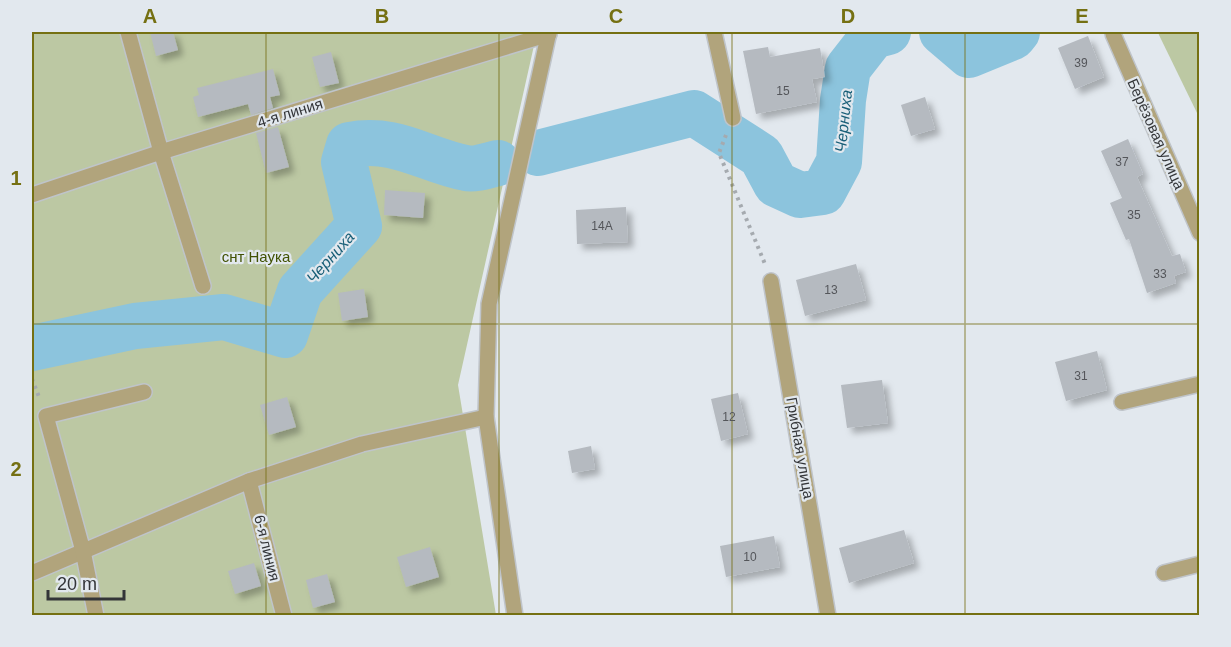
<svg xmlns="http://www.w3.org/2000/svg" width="1231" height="647" font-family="Helvetica,sans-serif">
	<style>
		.green { fill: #bcc8a3 }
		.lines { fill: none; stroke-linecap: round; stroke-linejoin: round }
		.river { stroke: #8cc4dd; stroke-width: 46 }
		.building { fill: #b5bac0; filter: url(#shadow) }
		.lane-casing { stroke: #bfc4ca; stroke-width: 18 }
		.street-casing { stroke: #bfc4ca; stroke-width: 18 }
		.path { stroke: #a5aaaf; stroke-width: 4; stroke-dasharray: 3 4.5; stroke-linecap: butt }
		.lane { stroke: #b1a47c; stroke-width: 15 }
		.street { stroke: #b1a47c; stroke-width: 15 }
		.grid { fill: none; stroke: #757012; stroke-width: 1.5; stroke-opacity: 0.55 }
		.labels { text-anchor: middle; stroke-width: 4.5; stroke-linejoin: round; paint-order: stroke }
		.number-label { font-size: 12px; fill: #54565a }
		.street-label { font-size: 15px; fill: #333538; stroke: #e2e8ee }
		.park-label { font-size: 15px; fill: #415203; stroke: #e2e8ee }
		.water-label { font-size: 16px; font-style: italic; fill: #195f78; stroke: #e2e8ee }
		.neatline { fill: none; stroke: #757012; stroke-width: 2 }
		.grid-label { font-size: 20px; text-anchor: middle; font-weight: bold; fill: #757012 }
	</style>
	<defs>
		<filter id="shadow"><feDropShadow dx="5.5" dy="5.5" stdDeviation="3" flood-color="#0004"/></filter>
	</defs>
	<rect width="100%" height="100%" fill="#e2e8ee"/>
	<!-- green -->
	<g class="green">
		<path d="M32,32h505l-79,353 38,230h-464z"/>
		<path d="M1158,32h41v85l-40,-82z"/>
	</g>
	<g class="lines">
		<!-- river -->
		<g class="river">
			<path d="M942,32l27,23 44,-18 4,-5"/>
			<path d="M538,153l156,-40 67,43 15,28 24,11 23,-3 16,-30 4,-62 5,-32 25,-32 15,-4"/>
			<path d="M32,348l103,-22 89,-9 61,18 15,-44 59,-65 -15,-64 5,-17c48,-9 75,15 117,23 9,2 23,-3 32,-5"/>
		</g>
	</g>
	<!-- building -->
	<g class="building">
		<path d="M150,32h23l5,18 -22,6z"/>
		<path d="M1088,36l16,41 -29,12 -17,-41z"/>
		<path d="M768,47l2,10 50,-9 5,29 -13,2 5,23 -61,12 -13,-63z"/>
		<path d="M331,52l8,31 -19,4 -8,-30z"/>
		<path d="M273,69l7,26 -10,2 3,11 -22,7 -3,-11 -50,13 -5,-20 6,-2 -2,-7z"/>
		<path d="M925,97l10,32 -24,7 -10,-31z"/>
		<path d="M278,127l11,40 -23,6 -10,-40z"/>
		<path d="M1128,139l15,35 -6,3 35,79 8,-2 6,18 -12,4 2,7 -29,10 -18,-54 -3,1 -16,-37 12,-5 -21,-47z"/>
		<path d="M385,190l40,3 -2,25 -39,-3z"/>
		<path d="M626,207l2,35 -51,2 -1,-34z"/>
		<path d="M856,264l10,36 -61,16 -9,-36z"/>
		<path d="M364,289l4,28 -26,4 -4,-28z"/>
		<path d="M1097,351l10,39 -41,11 -11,-39z"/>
		<path d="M882,380l6,43 -41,5 -6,-43z"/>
		<path d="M738,393l10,41 -27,7 -10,-42z"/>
		<path d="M287,397l9,30 -27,8 -9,-30z"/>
		<path d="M591,446l4,23 -23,4 -4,-22z"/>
		<path d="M904,530l10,33 -65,20 -10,-35z"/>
		<path d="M774,536l6,31 -54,10 -6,-31z"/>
		<path d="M430,547l9,30 -33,10 -9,-30z"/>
		<path d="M254,563l7,23 -26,8 -7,-23z"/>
		<path d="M327,574l8,28 -22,6 -7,-28z"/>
	</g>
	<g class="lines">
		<!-- lane casing -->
		<g class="lane-casing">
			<g id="lane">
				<path d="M128,32l33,120 42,134"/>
				<path d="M714,32l19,86"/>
				<path d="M32,195l129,-43 388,-118"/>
				<path d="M1122,402l78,-18"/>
				<path d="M249,481l35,135"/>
				<path d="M32,573l217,-92 113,-37 124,-27"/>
				<path d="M1164,573l36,-9"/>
				<path d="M96,616l-13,-65 -37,-135 98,-24"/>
			</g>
		</g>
		<!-- street casing -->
		<g class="street-casing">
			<g id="street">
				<path d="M1113,34l87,199"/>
				<path d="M771,281l57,335"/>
				<path d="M515,616l-29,-199 3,-113 60,-272"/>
			</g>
		</g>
		<!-- path -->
		<g class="path">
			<path d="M726,135l-7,18 46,111"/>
			<path d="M32,379l7,18"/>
		</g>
		<!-- lane -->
		<use href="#lane" class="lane"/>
		<!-- street -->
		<use href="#street" class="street"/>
	</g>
	<!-- grid -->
	<path class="grid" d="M266,32v584M499,32v584M732,32v584M965,32v584M32,324h1168"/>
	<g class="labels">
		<!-- number labels -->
		<g class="number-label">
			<text x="1081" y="67">39</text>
			<text x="783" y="95">15</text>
			<text x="1122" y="166">37</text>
			<text x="1134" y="219">35</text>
			<text x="602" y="230">14А</text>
			<text x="1160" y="278">33</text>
			<text x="831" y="294">13</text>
			<text x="1081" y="380">31</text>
			<text x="729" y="421">12</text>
			<text x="750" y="561">10</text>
		</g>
		<!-- street labels -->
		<g class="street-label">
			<text transform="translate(290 113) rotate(-17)" y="5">4-я линия</text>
			<text transform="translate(1156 134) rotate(66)" y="5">Берёзовая улица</text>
			<text transform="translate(800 448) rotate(80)" y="5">Грибная улица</text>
			<text transform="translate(267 548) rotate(76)" y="5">6-я линия</text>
		</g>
		<!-- park labels -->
		<g class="park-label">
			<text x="256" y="262">снт Наука</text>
		</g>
		<!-- water labels -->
		<g class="water-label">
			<text transform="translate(843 121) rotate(-84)" y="6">Черниха</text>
			<text transform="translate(330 257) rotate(-48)" y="6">Черниха</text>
		</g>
	</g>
	<!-- border -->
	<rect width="1231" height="647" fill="none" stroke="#e2e8ee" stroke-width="66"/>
	<!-- scale -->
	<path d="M48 590v9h76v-9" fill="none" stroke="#333538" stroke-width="3"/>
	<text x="57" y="590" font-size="18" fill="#333538" stroke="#e2e8ee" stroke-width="4.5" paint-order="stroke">20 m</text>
	<rect x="33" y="33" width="1165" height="581" class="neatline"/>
	<g class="grid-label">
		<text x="150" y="23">A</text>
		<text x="382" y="23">B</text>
		<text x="616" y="23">C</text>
		<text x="848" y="23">D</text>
		<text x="1082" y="23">E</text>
		<text x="16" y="185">1</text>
		<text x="16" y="476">2</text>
	</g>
</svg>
